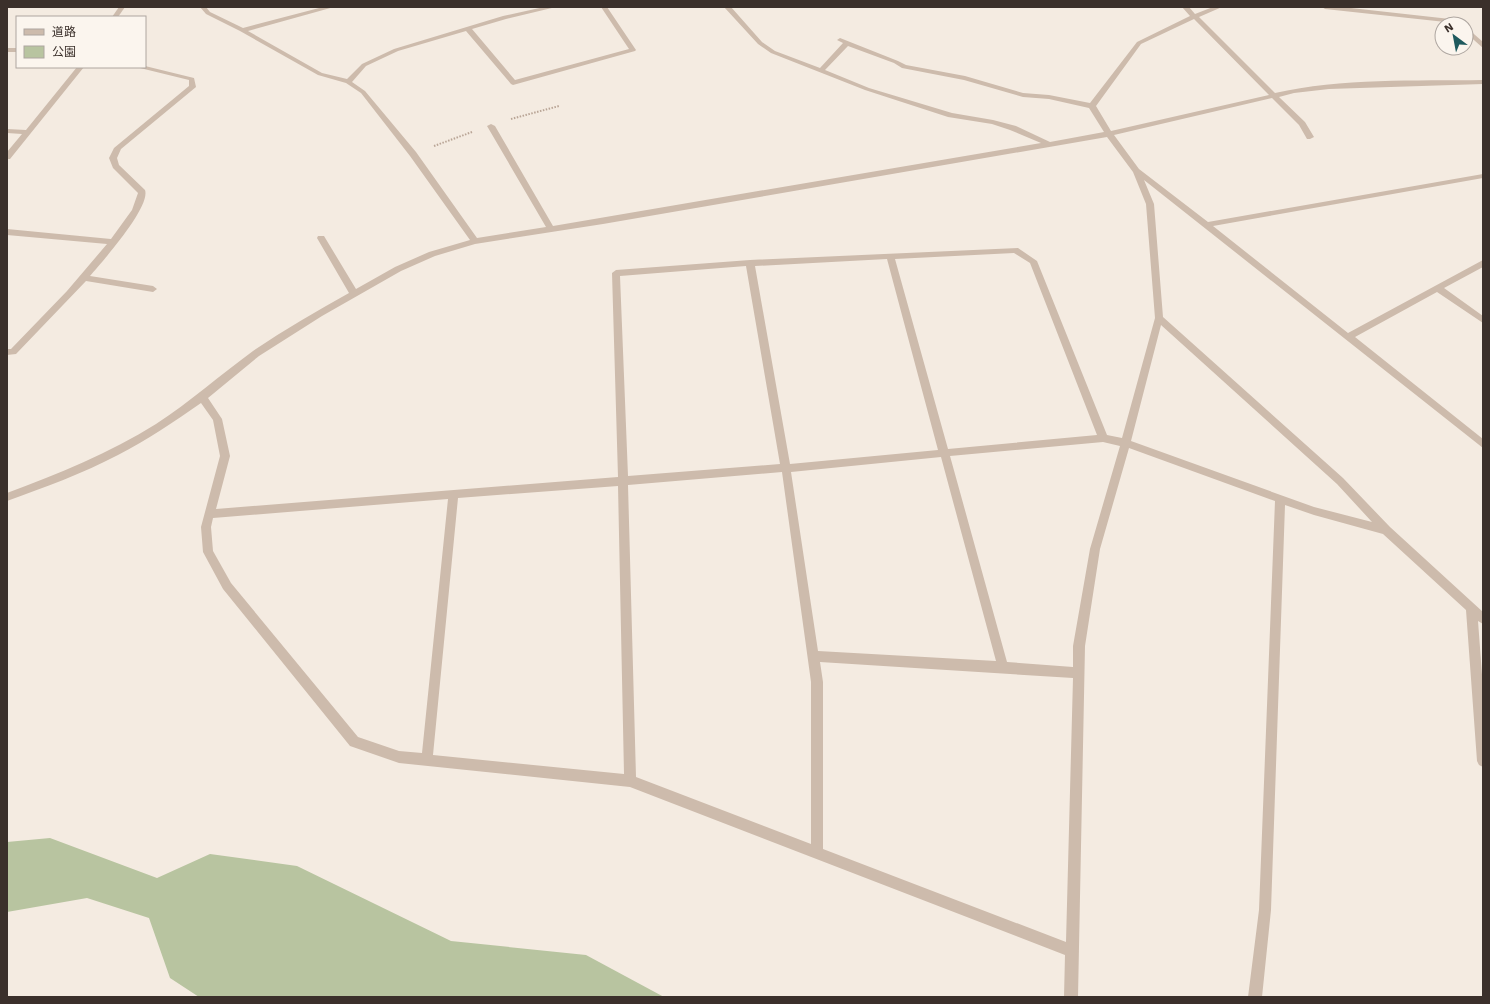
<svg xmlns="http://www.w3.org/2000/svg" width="1490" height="1004" font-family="'Work Sans','Noto Sans JP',sans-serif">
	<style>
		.green { fill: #b8c4a0 }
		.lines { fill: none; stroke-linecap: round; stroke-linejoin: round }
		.path { stroke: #b9a596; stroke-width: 2; stroke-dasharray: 1.5 1.5; stroke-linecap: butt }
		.street { fill: #cdbbac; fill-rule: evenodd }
	</style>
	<rect width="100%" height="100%" fill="#f4ebe1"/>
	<!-- green -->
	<path class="green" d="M50,838l107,40 53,-24 87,12 154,75 135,14 78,42h-465l-29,-19 -21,-60 -62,-20 -80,14v-70z"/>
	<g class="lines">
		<!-- path -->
		<g class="path">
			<path d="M511,119l48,-13"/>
			<path d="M434,146l38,-14"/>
		</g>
		<!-- street -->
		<g class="street">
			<path d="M119,7h6l-7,10h-6z"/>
			<path d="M200,7h6l4,5 33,16 80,-21h11l-86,24 74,42 25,6 15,-15 32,-15 109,-33 41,-9h12l-50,12 -34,10 43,51 114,-31 -28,-42h6l29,43 -1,1 -122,34 -2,-1 -45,-53 -68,20 -32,15 -14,16 13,9 51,61 61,86 69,-11 -59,-101 4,-2 4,2 58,100 488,-83 -31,-13 -18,-6 -44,-7 -83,-27 -94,-37 -13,-9 -34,-37h7l31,35 13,9 45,17 23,-25 -6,-3 3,-2 58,23 8,4 59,11 58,17 26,2 41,8 47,-61 53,-26 -8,-9h7l6,7 18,-7h9l-23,10 76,76c66,-15 141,-12 208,-13v4l-154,5 -35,4 -15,4 26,25 9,15 -4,2h-3l-8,-14 -27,-27 -158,37 25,34 69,53 275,-48v4l-270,48 135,107 135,-73v7l-39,21 39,28v7l-46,-31 -82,45 128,102v9l-339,-268 10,24 9,113 180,161 47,49 93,85v12l-5,-3 5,67v79l-4,-2 -2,-4 -11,-151 -83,-76 -69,-19 -29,-10 -14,405 -9,87h-14l11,-87 16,-409 -146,-53 -29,101 -15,97 -7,351h-14l1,-42 -435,-168 -231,-24 -49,-17 -127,-157 -20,-37 -2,-25 19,-71 -7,-36 -12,-17c-27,19 -54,37 -83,52 -34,18 -75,33 -111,46v-8c51,-19 103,-40 149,-69 34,-22 64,-49 97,-73 31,-21 64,-40 96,-58l-32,-55 1,-2h6l32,53 39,-22 34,-15 41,-12 -60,-84 -49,-63 -15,-10 -28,-8 -78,-44 -34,-17zM1194,19l75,76 -158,36 -15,-25 45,-62zM848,46l46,17 8,5 62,12 59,17 26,2 40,9 15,24 -54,10 -34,-16 -23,-6 -41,-7 -83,-25 -44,-18zM1107,137l26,35 13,32 9,114 -33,120 -15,-3 -70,-174 -19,-13 -268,12 -134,10 -4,3 6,204 -402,32 14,-53 -8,-37 -14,-21 51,-42 63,-40 79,-45 34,-15 40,-12 128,-20zM1014,253l16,10 67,172 -149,14 -53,-190zM887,259l51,191 -148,14 -35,-198zM746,266l34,198 -152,12 -8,-200zM1161,325l176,159 35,38 -58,-15 -183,-66zM1103,442l17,4 -30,103 -17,97v21l-66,-5 -57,-206zM941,457l55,204 -178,-10 -27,-179zM782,472l29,210v162l-175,-67 -8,-292zM618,486l6,288 -191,-19 25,-257zM448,499l-26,254 -23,-2 -41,-14 -127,-154 -18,-32 -2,-24 2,-9zM820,662l253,16 -7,264 -243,-93v-167z"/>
			<path d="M1322,7h20l117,13 5,4 -139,-15z"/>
			<path d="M1466,27l17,15v6l-17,-15z"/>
			<rect x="7" y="48" width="10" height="4"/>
			<path d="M145,66l49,12 2,9 -75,62 -4,9 2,7 26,25c6,17 -43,72 -55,86l63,10 4,3 -4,3 -67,-11 -70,73 -9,1v-6h4l56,-58 40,-47 -100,-9v-6l104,10 21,-29 6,-17 -25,-25 -4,-10 5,-10 75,-62v-6l-53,-13z"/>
			<path d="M77,67h7l-74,92h-3v-7l15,-18 -15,-1v-4l19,1z"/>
		</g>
	</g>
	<!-- border -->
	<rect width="1490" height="1004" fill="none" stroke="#3b302b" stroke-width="16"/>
	<!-- legend -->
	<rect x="16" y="16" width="130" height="52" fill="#fbf5ee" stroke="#aea6a0"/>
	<rect x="24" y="29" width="20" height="6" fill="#cdbbac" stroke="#aea6a0"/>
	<text x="52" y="36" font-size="12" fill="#3b302b">道路</text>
	<rect x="24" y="46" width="20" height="12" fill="#b8c4a0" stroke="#aea6a0"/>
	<text x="52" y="56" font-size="12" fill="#3b302b">公園</text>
	<!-- north arrow -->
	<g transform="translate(1454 36) rotate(328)"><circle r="19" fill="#fbf5ee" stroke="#aea6a0"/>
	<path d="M0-3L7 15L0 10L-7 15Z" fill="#1f5a5e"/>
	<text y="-6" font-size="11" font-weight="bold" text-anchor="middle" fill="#3b302b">N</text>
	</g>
</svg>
